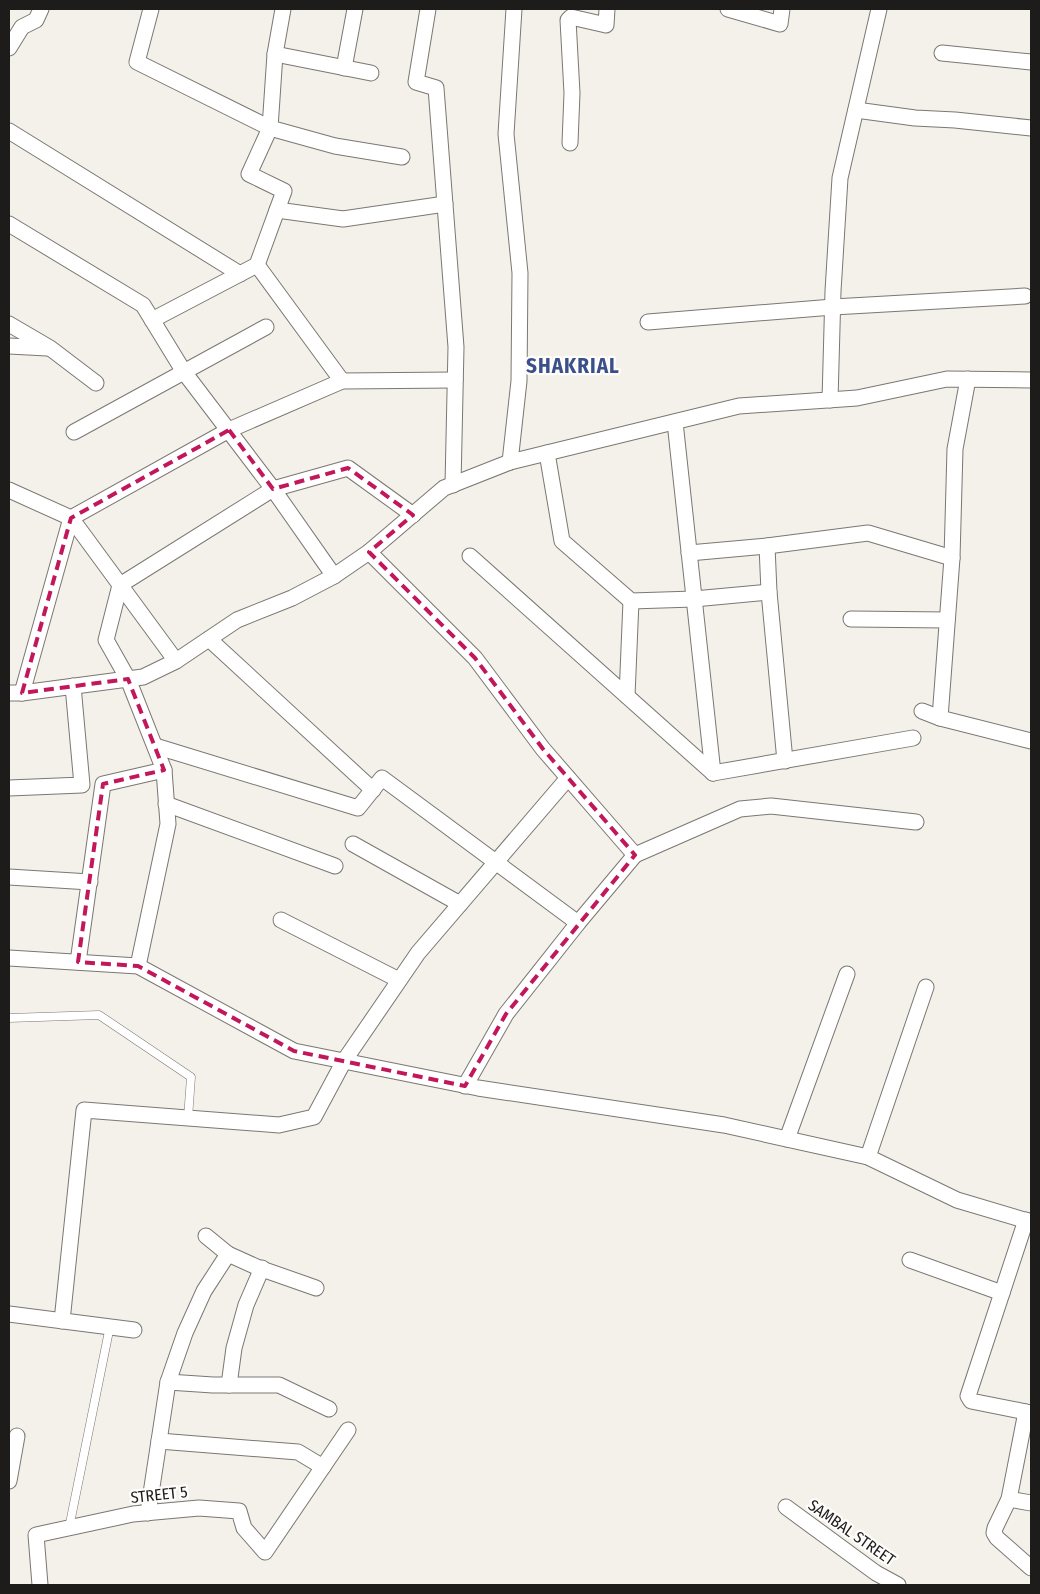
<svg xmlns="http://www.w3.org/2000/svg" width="1040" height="1594" font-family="'Fira Sans Condensed',sans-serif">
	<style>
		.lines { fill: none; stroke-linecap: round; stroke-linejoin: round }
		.lane-casing { stroke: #7b7772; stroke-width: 9 }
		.street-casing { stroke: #7b7772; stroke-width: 17 }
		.lane { stroke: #fff; stroke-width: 8 }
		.street { stroke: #fff; stroke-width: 15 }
		.marked { fill: none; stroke: #c2185b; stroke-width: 4; stroke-dasharray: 10 6; stroke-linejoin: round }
		.labels { text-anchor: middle; stroke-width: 4.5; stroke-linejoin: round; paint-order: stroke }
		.street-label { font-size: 16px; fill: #1e1c1a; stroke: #fffdfb }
		.district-label { font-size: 21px; font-weight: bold; letter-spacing: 1px; fill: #3b508b; stroke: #fffdfb }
	</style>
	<rect width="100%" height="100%" fill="#f4f0ea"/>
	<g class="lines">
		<!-- lane casing -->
		<g class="lane-casing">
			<g id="lane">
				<path d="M9,1018l90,-3 92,62 -3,41"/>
				<path d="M69,1528l41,-202"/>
			</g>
		</g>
		<!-- street casing -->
		<g class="street-casing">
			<g id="street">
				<path d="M151,9l-14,53 133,66 65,18 67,11"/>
				<path d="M428,9l-12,73 20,6 20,259 -3,138"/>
				<path d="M728,9l52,15 2,-15"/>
				<path d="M9,48l13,-21 14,-7 5,-11"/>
				<path d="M942,53l89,9"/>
				<path d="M275,54l96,19"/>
				<path d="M344,68l11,-59"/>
				<path d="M856,110l59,8 40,2 76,8"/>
				<path d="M9,131l231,143"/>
				<path d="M570,143l2,-50 -4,-73 3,-3 35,8 1,-16"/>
				<path d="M277,210l66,9 102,-15"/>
				<path d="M9,224l134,81 41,67 89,117 61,87"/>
				<path d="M257,265l85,116"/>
				<path d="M152,320l105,-55 27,-74 -35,-17 21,-46 5,-74 8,-45"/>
				<path d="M648,322l185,-15 192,-11"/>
				<path d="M9,324l41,24 46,35"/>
				<path d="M9,346l38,2"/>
				<path d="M830,400l3,-109 7,-113 39,-169"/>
				<path d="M675,422l38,351"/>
				<path d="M74,432l192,-105"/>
				<path d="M547,453l15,88 69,60 63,-2 75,-7"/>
				<path d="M510,462l9,-81 1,-108 -14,-139 8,-125"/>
				<path d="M9,490l62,28 105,143"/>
				<path d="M767,546l2,46 16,169"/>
				<path d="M369,552l106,106 68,91 92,106"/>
				<path d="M689,553l78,-7 101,-13 84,25"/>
				<path d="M470,556l243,217"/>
				<path d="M851,619l96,1"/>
				<path d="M209,639l164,151"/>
				<path d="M9,693h13l121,-16 33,-16 61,-41 55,-22 42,-22 35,-24 75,-64 66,-26 229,-56 118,-8 90,-19 84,1"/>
				<path d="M22,693l49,-175 158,-88 113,-49 113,-1"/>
				<path d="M627,696l4,-95"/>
				<path d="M922,711l18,7 91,23"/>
				<path d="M940,718l12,-160 3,-109 13,-70"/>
				<path d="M155,746l203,62 24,-30 196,145"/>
				<path d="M713,773l200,-35"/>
				<path d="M9,788l73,-3 -9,-99"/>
				<path d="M166,804l169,62"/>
				<path d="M353,844l107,60"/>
				<path d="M9,877l81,5"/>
				<path d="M281,920l118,60"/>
				<path d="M9,958l129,8 156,85 184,37 246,37 144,32 89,43 74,22"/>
				<path d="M78,962l25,-178 61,-14"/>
				<path d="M138,966l30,-142 -4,-54 -36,-91 -22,-39 14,-55 153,-96 75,-21 65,47"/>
				<path d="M465,1086l41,-72 72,-91 57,-68 105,-46 31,-3 145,16"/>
				<path d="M787,1139l60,-165"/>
				<path d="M868,1157l58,-170"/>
				<path d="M1026,1220l-58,176 3,5 60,12"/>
				<path d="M206,1236l22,18 31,14 57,20"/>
				<path d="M910,1260l92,33"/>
				<path d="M9,1314l125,16"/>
				<path d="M62,1321l22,-211 195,15 35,-8 30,-56 74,-108 150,-175"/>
				<path d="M168,1382l45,3h66l50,24"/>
				<path d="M229,1385l5,-37 12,-43 16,-37"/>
				<path d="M1026,1412l-17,87 -14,29 -1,5 3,5 34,30"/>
				<path d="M159,1441l139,11 25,15"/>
				<path d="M9,1481l8,-45"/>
				<path d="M1009,1499l22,4"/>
				<path d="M786,1507l90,66 22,12"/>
				<path d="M148,1513l20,-131 17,-49 19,-42 24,-37"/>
				<path d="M40,1585l-4,-50 97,-21 66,-6 40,3 5,17 21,24 83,-122"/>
			</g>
		</g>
		<!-- lane -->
		<use href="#lane" class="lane"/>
		<!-- street -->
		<use href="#street" class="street"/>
	</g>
	<!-- marked area -->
	<path class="marked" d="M229,430l44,59 75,-21 65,47 -44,37 106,106 68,91 92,106 -129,159 -41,72 -171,-35 -156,-85 -60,-4 25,-178 61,-14 -36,-91 -106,14 49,-175z"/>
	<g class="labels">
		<!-- street labels -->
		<g class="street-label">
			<text transform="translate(159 1494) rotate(-6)" y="6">STREET 5</text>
			<text transform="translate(852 1532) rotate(35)" y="6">SAMBAL STREET</text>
		</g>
		<!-- district labels -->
		<g class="district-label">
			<text x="573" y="373">SHAKRIAL</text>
		</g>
	</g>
	<!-- border -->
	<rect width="1040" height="1594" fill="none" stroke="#1e1c1a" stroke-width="20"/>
</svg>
